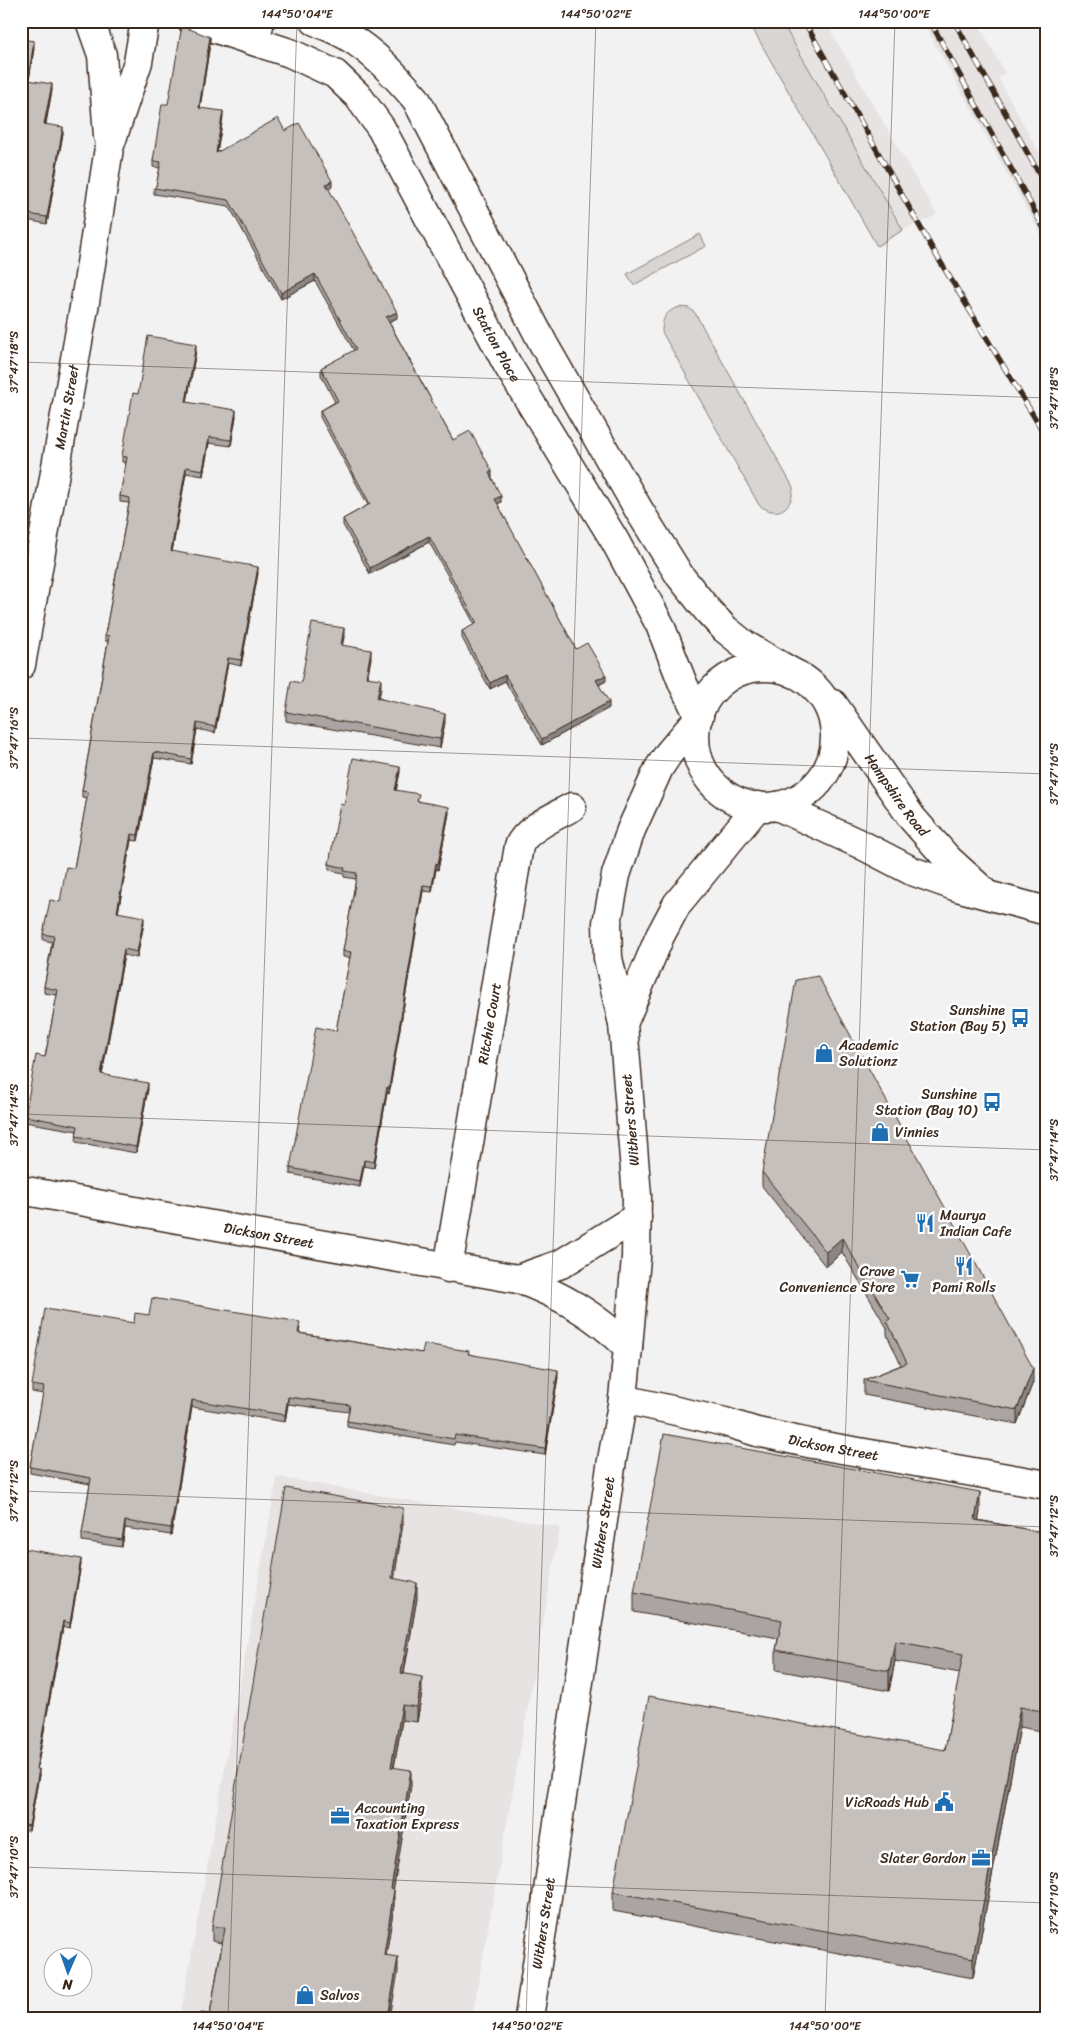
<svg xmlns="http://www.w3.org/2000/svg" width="1068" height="2039" font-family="Sriracha,sans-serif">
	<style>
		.built { fill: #e6e3e2 }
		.green { fill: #d8d5d2; stroke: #8a8078 }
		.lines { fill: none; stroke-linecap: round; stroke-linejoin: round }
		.minor-casing { stroke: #3b2a1e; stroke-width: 31 }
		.major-casing { stroke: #3b2a1e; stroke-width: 31 }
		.minor { stroke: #fff; stroke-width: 28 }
		.major { stroke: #fff; stroke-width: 28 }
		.rail-casing { stroke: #3b2a1e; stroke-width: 5.5 }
		.rail { stroke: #fff; stroke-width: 4; stroke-dasharray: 11; stroke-linecap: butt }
		.wall { fill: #aaa5a3; stroke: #3b2a1e }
		.shaded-wall { fill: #8b8684; stroke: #3b2a1e }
		.building { fill: #c6c0bd; stroke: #3b2a1e }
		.ticks { fill: none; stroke: #3b2a1e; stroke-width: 1; stroke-opacity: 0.45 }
		.labels { text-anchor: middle; stroke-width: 5; stroke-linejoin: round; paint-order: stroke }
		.street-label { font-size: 14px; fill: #3b2a1e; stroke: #fff }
		.poi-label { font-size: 14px; fill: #3b2a1e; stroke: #fff; text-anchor: end }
		.neatline { fill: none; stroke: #3b2a1e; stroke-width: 2 }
		.ticks-label { font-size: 12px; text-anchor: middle; fill: #3b2a1e }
	</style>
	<rect width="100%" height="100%" fill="#f3f2f2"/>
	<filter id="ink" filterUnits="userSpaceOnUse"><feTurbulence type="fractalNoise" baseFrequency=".02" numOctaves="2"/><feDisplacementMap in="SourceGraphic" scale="10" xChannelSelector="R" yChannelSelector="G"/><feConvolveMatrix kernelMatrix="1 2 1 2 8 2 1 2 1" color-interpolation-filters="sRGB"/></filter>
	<g filter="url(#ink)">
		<!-- built -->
		<g class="built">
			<path d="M781,21h44l112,194 -34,15z"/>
			<path d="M915,21h62l28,52 -7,5 49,89v79l-121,-218 -6,3z"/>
			<path d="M277,1477l283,50 -88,491h-292z"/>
		</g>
		<!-- green -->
		<g class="green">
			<path d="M748,21h33l122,209 -26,16z"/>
			<path d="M700,234l6,12 -72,39 -7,-11z"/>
			<path d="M680,307l9,1 6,5 98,174c0,22 -16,32 -34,18l-97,-173c0,-15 4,-21 18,-25z"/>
		</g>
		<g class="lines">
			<!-- minor casing -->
			<g class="minor-casing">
				<g id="minor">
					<path d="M90,21l12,34 6,81"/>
					<path d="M255,41l5,-20"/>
					<path id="s1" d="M21,665l64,-363 24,-154 29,-86 7,-41"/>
					<path d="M623,1024l37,-88 17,-32 81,-98"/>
					<path id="s2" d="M21,1190l168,31 329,58c43,16 76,35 110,68"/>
					<path id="s3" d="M448,1268l71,-422c6,-17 37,-30 53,-39"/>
					<path d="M518,1279l43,-15 76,-47"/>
					<path id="s4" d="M623,1399l102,23 32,10 56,12 234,41"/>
					<path id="s5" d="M529,2018l83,-558 11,-61 5,-52 8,-89 1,-62 -14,-172 -15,-66 -1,-35 9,-48 15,-45 28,-62 10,-15 28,-33"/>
				</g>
			</g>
			<!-- major casing -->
			<g class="major-casing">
				<g id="major">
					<path id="s6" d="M192,21l98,32 45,21 23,22 23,32 126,236 108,177 45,84 23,59 16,32"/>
					<path d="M315,21c11,5 22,9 32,15 27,16 49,40 69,63l128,246 96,167 40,64 28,35 17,18 20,16 48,28"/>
					<circle cx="765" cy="737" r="70"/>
					<path id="s7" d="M833,704l79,114 35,40 35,32"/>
					<path d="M777,806l85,39 50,26 45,16 90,24"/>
				</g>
			</g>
			<!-- minor -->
			<use href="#minor" class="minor"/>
			<!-- major -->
			<use href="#major" class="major"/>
			<!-- rail casing -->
			<g class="rail-casing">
				<g id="rail">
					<path d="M804,21l128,227 115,190"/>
					<path d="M930,21l117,213"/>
					<path d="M954,21l93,167"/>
				</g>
			</g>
			<!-- rail -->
			<use href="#rail" class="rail"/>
		</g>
		<!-- wall -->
		<g class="wall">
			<path d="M21,39l13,9 -5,32 23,10 -6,34 17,9 -16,91 -26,-5z"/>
			<path d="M210,43l-10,65 23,9 -6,35 68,-21 47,56 -4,2 69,129 -8,4 64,118 39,38 9,24 -4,2 79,145 30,32 -7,4 10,23 -67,37 -37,-64 -15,8 -15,-27 -13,-24v-7l13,-6 -46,-83 -59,32 -27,-49v-6l25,-14 -48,-88v-6l15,-9 -14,-27v-7l33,-17 -39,-70 -34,18 -52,-93 -75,-12v-6l2,-2 4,-18 -7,-1v-6l15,-57z"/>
			<path d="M196,350l-9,52 49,14 -5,30 -22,-3 -6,33 -17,-3 -14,79 86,21 -17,93 -13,-3 -13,70 -18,-4 -6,35 -37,-6 -16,83 -7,-1 -13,73 26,10 -7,35 -13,-3 -22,120 46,14 -12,64 -60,-11 1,-11 -52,-9v-6l20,-59 12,-62 -13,-2v-6l8,-45 -9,-2v-6l17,-32 14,-34 13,-70 -5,-1v-6l26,-150h-3v-6l24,-132 -9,-1v-6l6,-33 -4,-1v-6l16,-62z"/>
			<path d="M344,637l-2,8 29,13 -4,19 14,11 -2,10 66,24 -5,26 -154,-27v-9l15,-29z"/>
			<path d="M400,772l-4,18 23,11 30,12 -11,57 -2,-1 -4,23 -9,-1 -34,203 -2,-1 -13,75 -10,-2 -4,21 -70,-13v-6l46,-137 14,-73 -7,-1v-6l13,-72 -12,-2v-4l-15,-3v-6l15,-59z"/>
			<path d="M762,1172l271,210 -16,42 -153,-29v-15l37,-15 -14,-30v-7l-45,-76 -16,15 -64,-81z"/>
			<path d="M149,1315l151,13 -1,5 123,20 47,1 89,23 -13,78 -90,-13 -1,3 -107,-18v-6l2,-9 -61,-8 -3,18 -93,-15 -21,128 -46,-7 -3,19 -40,-6v-7l8,-50 -60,-11v-6l13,-73 -11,-2v-7l102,-62z"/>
			<path d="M980,1512l-2,8 69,13v199l-27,-5 -47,251 -360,-67v-19l332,-142 15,-77 -65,-12 -6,30 -113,-21v-20l2,-12 -144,-26v-20z"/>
			<path d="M403,1523l-9,56 23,19 -13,76 18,18 -5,30 -15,-2 -8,48 17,17 -18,105 1,15 -8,50 12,17 -188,42 12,-71 -10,-2v-15z"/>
			<path d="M21,1548l60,16 -11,64 -7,-1 -26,142 2,6 -10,56 -8,-1z"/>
		</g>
		<!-- shaded-wall -->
		<g class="shaded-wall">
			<path d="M210,37v6l-11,71v-6z"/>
			<path d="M34,41v7l-6,38v-6z"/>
			<path d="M52,84v6l-8,40v-6z"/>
			<path d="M223,111v6l-7,42v-6z"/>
			<path d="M63,127v6l-16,91v-7z"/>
			<path d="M332,181v6l-6,3v-6z"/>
			<path d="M315,274v7l-34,18v-6z"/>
			<path d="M397,312v6l-11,5v-6z"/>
			<path d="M196,344v6l-10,58v-6z"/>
			<path d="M236,410v6l-5,30v-6z"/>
			<path d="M209,437v6l-6,33v-6z"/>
			<path d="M186,467v6l-15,84v-6z"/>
			<path d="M492,471v7l-3,1v-6z"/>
			<path d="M501,496v6l-6,4v-7z"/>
			<path d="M429,536v6l-59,32v-6z"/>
			<path d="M258,567v6l-17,93v-6z"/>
			<path d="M344,628v9l-3,16v-8z"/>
			<path d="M371,650v8l-5,27v-8z"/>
			<path d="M228,658v5l-13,70v-6z"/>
			<path d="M505,675v6l-15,8v-6z"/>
			<path d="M606,675v6l-10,5v-6z"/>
			<path d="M381,679v9l-4,18v-8z"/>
			<path d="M609,702v6l-67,37v-6z"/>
			<path d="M445,714v8l-5,26v-9z"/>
			<path d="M197,723v6l-6,35v-5z"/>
			<path d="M154,752v6l-16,83v-6z"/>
			<path d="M400,767v5l-5,24v-6z"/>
			<path d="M449,807v6l-11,57v-6z"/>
			<path d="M131,834v6l-14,78v-6z"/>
			<path d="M436,863v6l-4,23v-6z"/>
			<path d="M423,885v6l-34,203v-6z"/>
			<path d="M144,917v6l-7,35v-6z"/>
			<path d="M124,949v6l-23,125v-6z"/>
			<path d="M148,1083v6l-12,64v-6z"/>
			<path d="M387,1087v6l-13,75v-6z"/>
			<path d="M364,1160v6l-4,21v-6z"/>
			<path d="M842,1238v14l-16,15v-15z"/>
			<path d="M1033,1368v14l-16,42v-14z"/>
			<path d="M558,1370v7l-13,78v-6z"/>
			<path d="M288,1397v7l-3,18v-7z"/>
			<path d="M192,1400v7l-21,128v-7z"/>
			<path d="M980,1492v20l-5,27v-19z"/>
			<path d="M403,1508v15l-11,71v-16z"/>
			<path d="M125,1521v7l-3,19v-7z"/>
			<path d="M81,1559v5l-11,64v-5z"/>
			<path d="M417,1583v15l-16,91v-16z"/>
			<path d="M63,1621v6l-27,147v-5z"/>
			<path d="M895,1641v20l-6,30v-20z"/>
			<path d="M422,1677v15l-5,30v-15z"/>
			<path d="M402,1705v15l-11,62v-15z"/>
			<path d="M1020,1707v20l-47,251v-20z"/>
			<path d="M39,1769v6l-10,56v-5z"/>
			<path d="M411,1770v15l-20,120v-16z"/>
			<path d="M394,1890v15l-10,65v-15z"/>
			<path d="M398,1957v15l-8,46h-2z"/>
		</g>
		<!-- building -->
		<g class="building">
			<path d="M182,26l28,11 -11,71 24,3 -7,42 62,-35 7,13 14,-8 33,58 -6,3 71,128 -11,5 67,123 17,-9 22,40 -3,2 12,23 -6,3 81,150 11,-6 19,32 -10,5 13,22 -67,37 -37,-64 -15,8 -15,-27 -13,-25 15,-8 -48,-87 -59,32 -27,-49 27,-15 -50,-93 18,-10 -17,-33 35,-19 -41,-75 -34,19 -52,-93 -75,-12 2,-2 5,-24 -8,-1 9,-57h6z"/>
			<path d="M21,39l13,2 -6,39 24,4 -8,40 19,3 -16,90 -26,-4z"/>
			<path d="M148,336l48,8 -10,58 50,8 -5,30 -22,-3 -6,33 -17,-3 -15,84 87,16 -17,93 -13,-2 -13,69 -18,-4 -6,36 -37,-7 -16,83 -7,-1 -14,78 27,5 -7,35 -13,-3 -23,125 47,9 -12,64 -60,-11 2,-10 -53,-10 11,-61 9,2 13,-67 -14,-3 10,-51 -11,-2 7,-34 10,2 6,-35 8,1 14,-76 -6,-1 27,-155 -4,-1 25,-137 -10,-2 7,-39 -5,-1 11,-63 5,1z"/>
			<path d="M312,623l32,5 -3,17 30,5 -5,27 15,2 -4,19 68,16 -5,25 -154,-27 5,-31 10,2z"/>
			<path d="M353,758l47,9 -5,23 24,4 -2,7 32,6 -11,57 -2,-1 -4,23 -9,-1 -34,203 -2,-1 -13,75 -10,-2 -4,21 -70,-13 26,-141 20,4 15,-79 -8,-1 14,-78 -13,-2 1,-3 -16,-4 11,-60 4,1z"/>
			<path d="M818,976l215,392 -16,42 -153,-30 43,-17 -20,-42 3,-2 -48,-81 -16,14 -64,-80 34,-192z"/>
			<path d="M152,1298l148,24 -2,11 124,20 2,-9 45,7 -1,3 90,16 -13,79 -90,-14 -1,4 -107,-18 3,-16 -62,-8 -3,18 -93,-15 -21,128 -46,-7 -3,19 -40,-6 9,-56 -61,-11 14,-80 -12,-2 13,-76 89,14 1,-10 14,2z"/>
			<path d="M664,1434l316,58 -5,28 72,13v179l-27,-5 -47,251 -360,-66 36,-196 296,54 18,-96 -68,-13 -6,30 -113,-21 6,-30 -148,-28z"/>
			<path d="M286,1488l117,20 -11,70 25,5 -16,90 21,4 -5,30 -15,-2 -11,62 20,3 -20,119 3,1 -10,65 14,2 -10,61h-188l1,-5 9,1 15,-86 -13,-2z"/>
			<path d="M21,1548l60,11 -11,64 -7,-2 -27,148h3l-10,57 -8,-2z"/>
		</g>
	</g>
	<!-- ticks -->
	<path class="ticks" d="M1039,21l8,1M21,362l1026,36M21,738l1026,36M21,1114l1026,36M21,1491l1026,36M21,1867l1026,36M228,2018l69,-1997M526,2018l70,-1997M825,2018l70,-1997"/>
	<!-- icons -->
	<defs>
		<g id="bus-bare" transform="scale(1.5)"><path d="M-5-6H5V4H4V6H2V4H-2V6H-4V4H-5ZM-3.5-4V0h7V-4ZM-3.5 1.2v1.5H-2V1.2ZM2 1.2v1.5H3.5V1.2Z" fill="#1f6fb2" stroke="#fff" stroke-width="2.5" paint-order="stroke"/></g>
		<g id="shop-bare" transform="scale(1.5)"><path d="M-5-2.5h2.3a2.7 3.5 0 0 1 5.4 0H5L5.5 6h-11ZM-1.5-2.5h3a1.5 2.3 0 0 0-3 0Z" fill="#1f6fb2" stroke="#fff" stroke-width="2.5" paint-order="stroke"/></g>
		<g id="restaurant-bare" transform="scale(1.5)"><path d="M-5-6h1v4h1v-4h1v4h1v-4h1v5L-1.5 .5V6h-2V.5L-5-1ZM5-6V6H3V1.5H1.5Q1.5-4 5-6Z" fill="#1f6fb2" stroke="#fff" stroke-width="2.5" paint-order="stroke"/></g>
		<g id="supermarket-bare" transform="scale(1.5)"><path d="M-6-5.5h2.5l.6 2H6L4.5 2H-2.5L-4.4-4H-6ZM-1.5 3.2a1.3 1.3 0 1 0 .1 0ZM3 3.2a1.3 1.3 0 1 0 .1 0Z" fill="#1f6fb2" stroke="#fff" stroke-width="2.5" paint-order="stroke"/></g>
		<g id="civic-bare" transform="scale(1.5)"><path d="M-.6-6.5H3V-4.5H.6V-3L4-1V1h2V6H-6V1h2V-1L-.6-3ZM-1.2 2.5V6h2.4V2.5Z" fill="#1f6fb2" stroke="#fff" stroke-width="2.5" paint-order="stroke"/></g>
		<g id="office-bare" transform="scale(1.5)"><path d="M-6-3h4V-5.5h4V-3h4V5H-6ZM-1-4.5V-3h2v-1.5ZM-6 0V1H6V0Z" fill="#1f6fb2" stroke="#fff" stroke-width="2.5" paint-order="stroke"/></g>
	</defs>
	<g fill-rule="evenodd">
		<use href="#bus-bare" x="1020" y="1018"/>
		<use href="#shop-bare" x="824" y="1053"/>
		<use href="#bus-bare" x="992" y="1102"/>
		<use href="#shop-bare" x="880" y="1132"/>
		<use href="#restaurant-bare" x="925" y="1223"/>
		<use href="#restaurant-bare" x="964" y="1266"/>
		<use href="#supermarket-bare" x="910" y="1279"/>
		<use href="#civic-bare" x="944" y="1802"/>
		<use href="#office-bare" x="340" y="1816"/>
		<use href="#office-bare" x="981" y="1858"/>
		<use href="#shop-bare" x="305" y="1995"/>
	</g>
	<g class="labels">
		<!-- street labels -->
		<g class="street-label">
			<text dy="5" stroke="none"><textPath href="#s6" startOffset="469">Station Place</textPath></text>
			<text dy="5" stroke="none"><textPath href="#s1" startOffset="262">Martin Street</textPath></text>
			<text dy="5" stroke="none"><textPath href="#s7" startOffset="111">Hampshire Road</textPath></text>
			<text dy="5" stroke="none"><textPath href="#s3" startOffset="248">Ritchie Court</textPath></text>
			<text transform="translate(630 1120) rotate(-95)" y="5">Withers Street</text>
			<text dy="5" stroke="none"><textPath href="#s2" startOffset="252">Dickson Street</textPath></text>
			<text dy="5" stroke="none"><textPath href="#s4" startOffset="216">Dickson Street</textPath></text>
			<text dy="5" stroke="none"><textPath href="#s5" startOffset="501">Withers Street</textPath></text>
			<text dy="5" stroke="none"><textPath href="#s5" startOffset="96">Withers Street</textPath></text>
		</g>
		<!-- poi labels -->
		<g class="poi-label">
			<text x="1005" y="1015">Sunshine<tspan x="1005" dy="16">Station (Bay 5)</tspan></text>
			<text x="839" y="1050" text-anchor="start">Academic<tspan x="839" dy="16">Solutionz</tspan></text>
			<text x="977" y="1099">Sunshine<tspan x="977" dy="16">Station (Bay 10)</tspan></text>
			<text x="895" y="1137" text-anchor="start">Vinnies</text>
			<text x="940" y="1220" text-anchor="start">Maurya<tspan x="940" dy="16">Indian Cafe</tspan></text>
			<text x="895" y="1276">Crave<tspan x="895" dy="16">Convenience Store</tspan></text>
			<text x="964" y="1292" text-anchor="middle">Pami Rolls</text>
			<text x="929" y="1807">VicRoads Hub</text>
			<text x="355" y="1813" text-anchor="start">Accounting<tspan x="355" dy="16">Taxation Express</tspan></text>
			<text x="966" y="1863">Slater Gordon</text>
			<text x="320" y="2000" text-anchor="start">Salvos</text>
		</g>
	</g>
	<!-- margin -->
	<rect width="1068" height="2039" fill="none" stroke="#fff" stroke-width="55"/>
	<!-- north arrow -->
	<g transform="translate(68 1972) rotate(182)"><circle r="24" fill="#ffffff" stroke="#b1aaa5"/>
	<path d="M0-4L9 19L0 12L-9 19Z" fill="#1f6fb2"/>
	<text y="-8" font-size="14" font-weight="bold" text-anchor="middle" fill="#3b2a1e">N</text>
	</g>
	<rect x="28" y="28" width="1012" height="1984" class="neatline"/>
	<g class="ticks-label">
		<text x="297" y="18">144°50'04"E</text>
		<text x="596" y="18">144°50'02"E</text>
		<text x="894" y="18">144°50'00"E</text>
		<text transform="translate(14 362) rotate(-90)" y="4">37°47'18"S</text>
		<text transform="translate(1054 398) rotate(-90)" y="4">37°47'18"S</text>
		<text transform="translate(14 738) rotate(-90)" y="4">37°47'16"S</text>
		<text transform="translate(1054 774) rotate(-90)" y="4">37°47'16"S</text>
		<text transform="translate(14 1115) rotate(-90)" y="4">37°47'14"S</text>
		<text transform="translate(1054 1150) rotate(-90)" y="4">37°47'14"S</text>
		<text transform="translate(14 1491) rotate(-90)" y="4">37°47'12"S</text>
		<text transform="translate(1054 1526) rotate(-90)" y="4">37°47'12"S</text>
		<text transform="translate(14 1867) rotate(-90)" y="4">37°47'10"S</text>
		<text transform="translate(1054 1903) rotate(-90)" y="4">37°47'10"S</text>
		<text x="228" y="2030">144°50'04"E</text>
		<text x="527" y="2030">144°50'02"E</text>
		<text x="825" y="2030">144°50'00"E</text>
	</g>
</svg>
